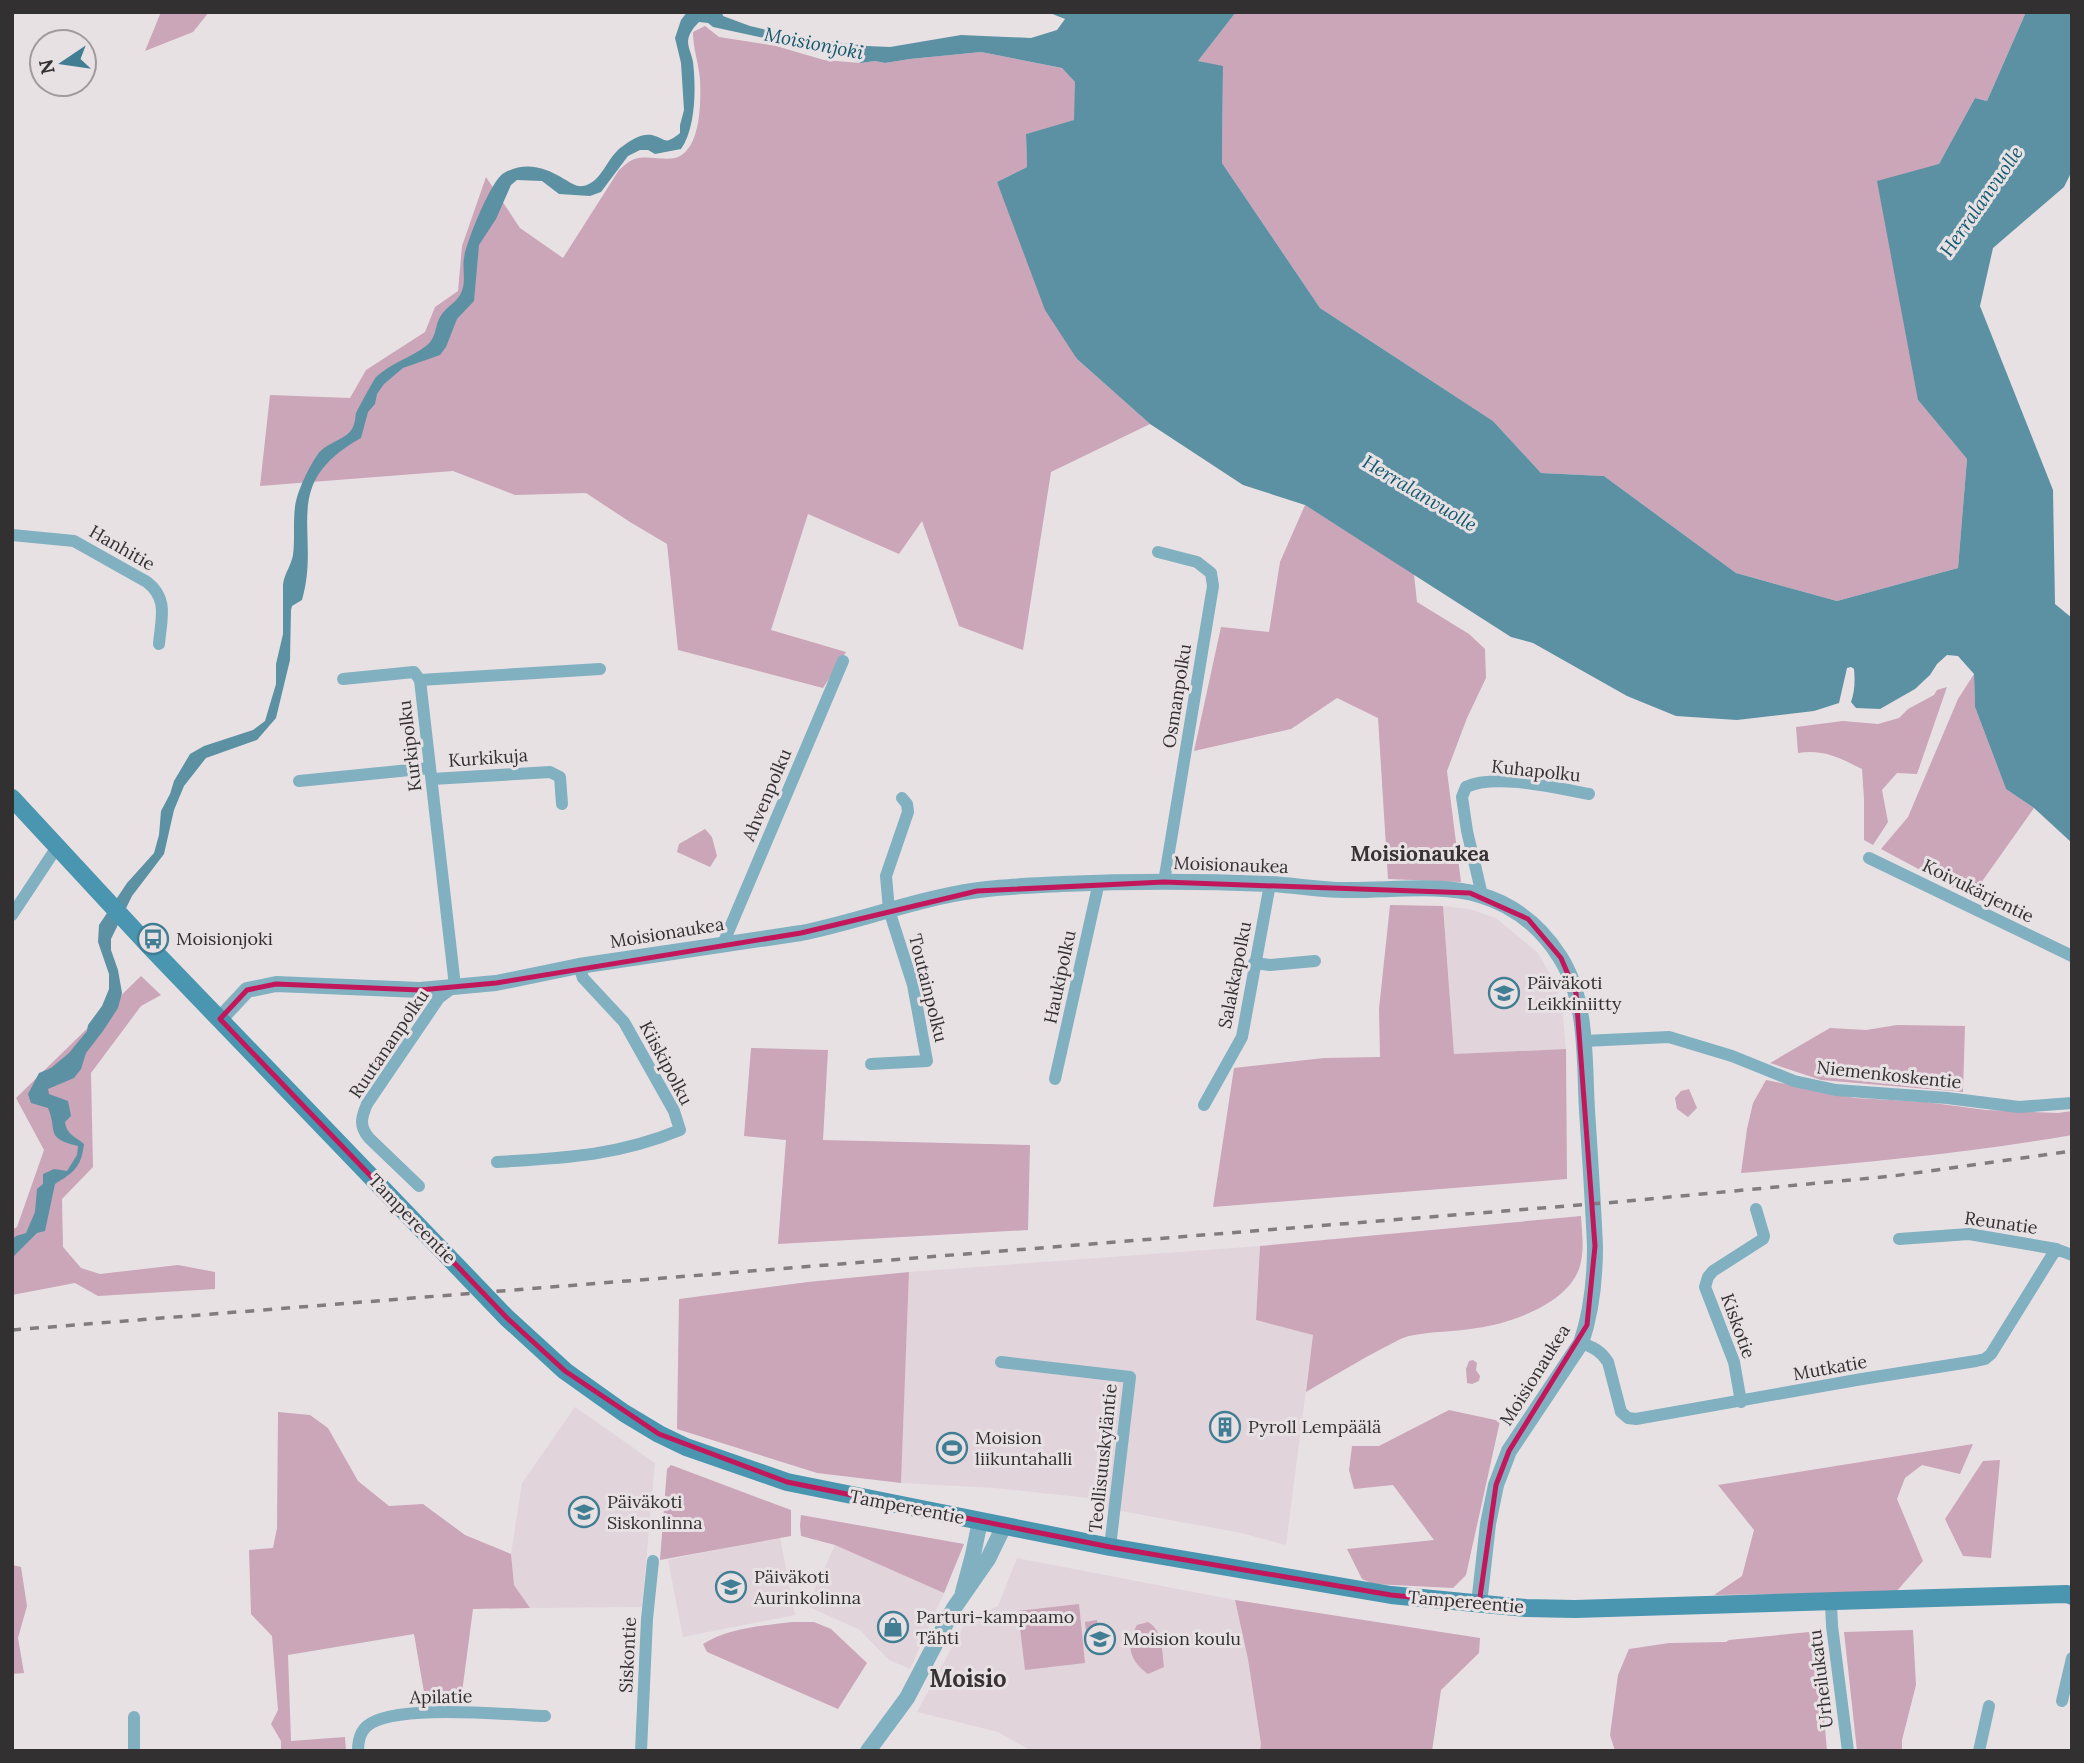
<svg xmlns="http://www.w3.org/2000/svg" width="2084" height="1763" font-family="Lora,serif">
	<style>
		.built { fill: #e1d4db }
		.green { fill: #cba5b8 }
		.water { fill: #5c91a4 }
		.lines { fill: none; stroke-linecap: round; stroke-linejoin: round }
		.minor { stroke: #81b0c1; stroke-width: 12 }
		.tertiary { stroke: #81b0c1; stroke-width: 16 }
		.secondary { stroke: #4a95af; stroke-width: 18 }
		.rail { stroke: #817c7e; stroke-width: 3.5; stroke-dasharray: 9 9; stroke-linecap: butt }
		.marked { fill: none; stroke: #c2185b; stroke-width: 5; stroke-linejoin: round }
		.labels { text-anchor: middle; stroke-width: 6; stroke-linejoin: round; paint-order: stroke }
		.street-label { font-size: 18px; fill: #323031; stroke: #e8e1e4 }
		.poi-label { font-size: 18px; fill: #323031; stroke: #e8e1e4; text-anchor: start }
		.water-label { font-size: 19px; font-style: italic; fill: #11596e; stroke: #e8e1e4 }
		.quarter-label { font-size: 21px; font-weight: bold; fill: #373234; stroke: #e8e1e4 }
		.district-label { font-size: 24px; font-weight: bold; fill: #373234; stroke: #e8e1e4 }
	</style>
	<rect width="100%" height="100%" fill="#e8e1e4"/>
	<!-- built -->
	<g class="built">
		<path d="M1443,906l27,3 26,9 42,35 15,26 9,27 4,43 -112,5z"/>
		<path d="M1260,1246l-4,74 57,15 -27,210 -45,-12 -131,-24 -21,-11 -94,-10 -94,-5 8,-211z"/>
		<path d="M575,1407l80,56 -13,144 -112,1 -16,-23 -3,-31 11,-71z"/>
		<path d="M780,1537l15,78 -112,22 -15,-77z"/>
		<path d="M835,1545l109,48 -34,76 -21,-9 -29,-30 -53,-24z"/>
		<path d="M1017,1558l218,42 13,59 13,85 -1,7h-229l-33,-19 -81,-20 51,-94 30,-12z"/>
	</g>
	<!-- green -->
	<g class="green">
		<path d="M161,12h48l-16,20 -48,19z"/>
		<path d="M1236,12h790l-39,89 -12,-3 -36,66 -21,236 49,59 -9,109 -121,33 -101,-28 -132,-97 -63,-3 -48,-52 -173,-113 -98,-145 1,-96 -25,-6z"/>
		<path d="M705,26l14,11 57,9 48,14 37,3 14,-2 10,2 25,-4 71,-7 81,16 13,14v38l-49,14 1,33 -30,15 80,177 73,65 -99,48 -28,178 -64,-24 -37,-105 -23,33 -91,-40 -37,116 75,22 -23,36 -145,-38 -11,-106 -37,-22 -44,-29 -71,2 -62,-24 -193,15 10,-91 80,3 16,-28 59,-38 10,-25 23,-16 4,-45 24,-69 34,51 43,30 56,-88c4,-3 8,-8 13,-10 14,-6 29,1 43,-2 26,-7 26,-56 25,-78 -1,-16 -7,-31 -7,-48z"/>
		<path d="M1305,505l109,69 3,28 52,32 16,15 1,29 -19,40 -20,53 14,111 -73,-3 -10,-161 -41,-20 -46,31 -97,22 27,-124 48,5 11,-70z"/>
		<path d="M1974,674l1,33 31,82 28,19 -63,89 -90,-48 27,-32 50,-118z"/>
		<path d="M1947,687l-30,87 -20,-1 -15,17 6,32 -15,23 -9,-5v-41l-2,-30c-22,-11 -38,-20 -64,-16l-2,-26 47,-6 35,3 21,-6 9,-9 26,-14 3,-5z"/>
		<path d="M705,829l7,8 5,19 -7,11 -33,-15 2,-8z"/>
		<path d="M1390,905l53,1 11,148 112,-5 1,130 -354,28 21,-139 90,-10 56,-1 -1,-48z"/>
		<path d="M141,976l20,19 -20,11 -50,67 2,94 -31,32 1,48 18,21 19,6 78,-9 37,7v17l-117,7 -23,-13 -63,12v-65l5,-3 27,-77 -28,-52z"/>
		<path d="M1897,1025l68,1 -2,66 -142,-12 -51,-17 60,-35 36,2z"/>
		<path d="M751,1048l77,2 -5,90 207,5 -2,85 -250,14 8,-104 -42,-4z"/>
		<path d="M1766,1080l89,18 71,4 60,8 72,3 14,-2v24c-109,19 -221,29 -331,38l6,-44 6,-26z"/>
		<path d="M1689,1089l8,19 -9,9 -11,-8 -2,-11 6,-7z"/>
		<path d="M1581,1216c1,18 4,36 -2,53 -13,35 -67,54 -102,59 -22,4 -46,3 -68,8 -9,2 -17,8 -24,11 -27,14 -53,30 -79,45l7,-57 -57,-15 4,-74z"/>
		<path d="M909,1272l-8,211 -84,-10 -140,-44 2,-130 129,-17z"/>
		<path d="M1473,1360l4,3 -1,7 4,6 -1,5 -7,3 -5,-1 -1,-14 3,-8z"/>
		<path d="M1449,1410l51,11 -34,154 -13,13 -80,-4 -11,-5 -15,-30 87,-9 -41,-55 -39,4 -5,-19 3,-24h27z"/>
		<path d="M278,1412l32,3 18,13 30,53 31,25 34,-2 42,31 46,19 3,31 16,23 -57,1 -12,91 -35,4 -12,-70 -126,21 3,86 54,-4 1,14h-65v-10l-10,-17 7,-14 -6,-74 -21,-22 -2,-64 24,-2 4,-20z"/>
		<path d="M1973,1444l-13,30 -38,-9 -17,13 -8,21 26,62 -27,31 -182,3 28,-19 12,-46 -36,-45z"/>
		<path d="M2000,1460l-9,98 -28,-2 -18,-37 38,-58z"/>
		<path d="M671,1465l120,45v26l-131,24 7,-91z"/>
		<path d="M801,1515l163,29 -20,49 -109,-48 -34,-9 -1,-11z"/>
		<path d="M12,1565l9,2 6,39 -9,32 6,35 -12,1z"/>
		<path d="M1235,1600l245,38 -1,15 -38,37 -9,61h-172l1,-7 -13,-85z"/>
		<path d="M1079,1604l6,59 -60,7 -7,-59z"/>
		<path d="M1097,1620l3,20 -13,2 -2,-20z"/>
		<path d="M792,1622h22l17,7 36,34 -29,46 -131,-57 -4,-8c27,-17 59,-18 89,-22z"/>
		<path d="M1148,1622c15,9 14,29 16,45l-16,7c-18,-13 -23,-29 -11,-49z"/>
		<path d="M1913,1630l3,55 -14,55v11h-45l-13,-119z"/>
		<path d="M1809,1632l12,49 6,70h-212l-5,-16 8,-60 11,-26 40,-6 57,-1 3,-2z"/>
	</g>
	<!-- water -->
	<path class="water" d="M687,12h35l1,4 27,10 53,12 64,8 23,1 71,-12 70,3 26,-8 8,-11 -15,-6 -11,-1h197l-38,49 25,5 -1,97 98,145 173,113 48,52 63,3 132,97 101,28 121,-33 9,-109 -49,-59 -41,-219 62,-17 36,-66 12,3 39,-89h46v159l-8,16 -71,61 -13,58 73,184 2,114 17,14v225l-38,-35 -28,-19 -31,-82 -1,-33 -16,-18 -11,-1 -10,9 -7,11 -15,14 -35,20 -24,-1 -5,-6c4,-11 4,-22 3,-33l-3,-2 -4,1 -8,35 -25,8 -77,9 -61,-4 -49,-20 -94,-53 -22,-6 -206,-132 -62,-20 -93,-61 -73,-65 -32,-49 -48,-128 30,-15 -1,-33 48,-14 1,-38 -13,-14 -81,-16 -71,7 -25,4 -10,-2 -14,2 -15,-7 -133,-29 -5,-4 -9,-1c-5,5 -10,11 -11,19 0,7 4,14 5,21 3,25 3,66 -12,87l-26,5 -7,-4h-8l-12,6 -27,36 -11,4 -31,-2 -17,-13 -25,-1 -6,5 -15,34 -17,26 -5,56 -17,18 -11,28 -6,8 -37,13 -19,16 -7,10 -2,10 -7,8 -7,26c-84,47 -39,93 -59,162l-10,6 -1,4 -1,50 -14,58 -19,22 -51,18 -22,28 -10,24 -10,44 -32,42 -21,43v11l7,20 4,23 -4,15 -15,23 -17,22 -5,16 -7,9 -26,11 1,5 19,7 3,15 -6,6c1,12 11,15 19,22 -3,24 -10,28 -29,40l-10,47 -8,2 -25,25v-18l4,-4 10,-3 9,-21 2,-23 6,-5v-10l11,-5 13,2 10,-16 1,-9c-34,-8 -20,-15 -30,-38l-17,-5 -3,-9 11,-21 12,-5 18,-15 18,-22 1,-6 14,-19 7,-17v-15l-11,-32 1,-17 28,-42 27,-30 5,-18 2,-24 9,-17 4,-13 16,-27 14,-8 49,-16 12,-9 11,-37v-20l7,-30v-49c1,-11 8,-19 10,-30 2,-16 0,-32 2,-48 2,-16 14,-40 23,-53 8,-11 27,-14 34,-25 3,-5 3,-10 4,-16 2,-4 18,-34 20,-36 15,-14 34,-19 50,-31 12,-9 8,-22 16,-32 5,-7 14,-12 18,-19 7,-11 2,-25 4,-37 2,-15 27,-78 40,-85 21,-12 41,-6 60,6 6,3 11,8 19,7 19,-3 24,-30 40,-40 8,-6 18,-13 29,-11 15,4 12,11 28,-2v-8l4,-15 -3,-47 -6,-25 6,-18z"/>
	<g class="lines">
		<!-- minor -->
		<g class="minor">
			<path d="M12,535l62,6 73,41c22,17 14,37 12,62"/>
			<path d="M1158,552l39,10 14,11 2,13 -49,296"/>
			<path d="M343,679l71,-7 6,8"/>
			<path d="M420,680l180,-11"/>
			<path d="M432,779l118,-7 10,5 2,27"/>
			<path d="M299,781l131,-13"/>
			<path d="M1869,858l203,98"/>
			<path d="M1482,895l-15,-64 -5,-34 4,-10c29,-14 91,1 123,7"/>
			<path d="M12,915l45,-68"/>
			<path d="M723,944l120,-283"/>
			<path d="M1254,963l16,2 45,-4"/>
			<path d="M1584,1041l85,-4 63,19 62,25 42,9 111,8 72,9 53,-4"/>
			<path d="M871,1064l56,-3 -14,-76 -24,-75 -3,-34 22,-64 -1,-8 -5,-6"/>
			<path d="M1055,1079l44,-197"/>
			<path d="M1204,1105l38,-68 28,-153"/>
			<path d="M497,1162c66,-4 120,-6 183,-32l-6,-19 -50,-89 -41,-44 -4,-12"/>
			<path d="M419,1186l-50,-48c-10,-12 -8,-20 -2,-34l72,-106 16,-12 -35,-306"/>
			<path d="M1899,1239l70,-5 87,15"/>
			<path d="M1581,1343c12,4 20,8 27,19l13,50 7,6 8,1 226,-40 114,-18 9,-2 6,-5 65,-105 16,6"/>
			<path d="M1001,1362l129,15 -20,170"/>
			<path d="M1741,1402l-7,-40 -29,-75 3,-10 5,-6 50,-32 1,-3 -8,-27"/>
			<path d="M1831,1603l1,23 16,125"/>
			<path d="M2062,1701l10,-43"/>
			<path d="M134,1717v34"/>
			<path d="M358,1751c0,-9 2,-19 9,-25 26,-23 142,-11 178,-10"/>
			<path d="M641,1751l6,-132 6,-58"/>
			<path d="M1979,1751l10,-45"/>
		</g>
		<!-- tertiary -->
		<g class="tertiary">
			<path d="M220,1019l27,-29 29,-6 144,6 76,-7 83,-17 222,-33c51,-10 101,-29 153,-39 35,-7 72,-8 108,-10 69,-3 138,-3 207,0 25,1 50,6 76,6 41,1 96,-7 135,5 34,10 61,32 80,62 28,44 24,103 27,153 3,46 6,91 8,136 0,34 -3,65 -14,97l-72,108 -13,34 -8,39 -9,80"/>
			<path d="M963,1592l10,-37 7,-34"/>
			<path d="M868,1751l39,-53 47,-90 34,-49 16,-33"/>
		</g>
		<!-- secondary -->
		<path class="secondary" d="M12,798l139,150 356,370 58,53 59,42 35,21 27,13 101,35 323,65 281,48 135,13 49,1 492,-15 5,2"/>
		<!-- rail -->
		<path class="rail" d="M12,1330l1605,-128 276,-26 179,-25"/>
	</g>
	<!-- marked area -->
	<path class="marked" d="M1164,882l306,11 58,26 33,39 15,35 19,253 -8,79 -78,126 -13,34 -17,119 -88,-9 -281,-48 -323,-65 -128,-48 -94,-63 -58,-53 -287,-299 27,-29 29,-6 144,6 76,-7 305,-50 176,-42z"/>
	<!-- icons -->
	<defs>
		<g id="bus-ring" transform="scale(1.575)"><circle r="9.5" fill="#e8e1e4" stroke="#417e94" stroke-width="1.5"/><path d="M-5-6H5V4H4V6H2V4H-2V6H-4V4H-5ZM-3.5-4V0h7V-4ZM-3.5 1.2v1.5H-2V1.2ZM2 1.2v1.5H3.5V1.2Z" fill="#417e94"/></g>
		<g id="school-ring" transform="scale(1.575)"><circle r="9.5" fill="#e8e1e4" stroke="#417e94" stroke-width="1.5"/><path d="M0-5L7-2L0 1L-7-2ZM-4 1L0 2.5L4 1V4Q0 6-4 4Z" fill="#417e94"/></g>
		<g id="building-ring" transform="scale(1.575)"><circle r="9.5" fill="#e8e1e4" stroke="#417e94" stroke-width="1.5"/><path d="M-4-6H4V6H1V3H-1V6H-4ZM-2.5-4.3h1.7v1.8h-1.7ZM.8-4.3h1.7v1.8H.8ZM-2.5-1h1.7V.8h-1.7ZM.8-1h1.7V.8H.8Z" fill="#417e94"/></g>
		<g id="stadium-ring" transform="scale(1.575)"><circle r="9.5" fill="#e8e1e4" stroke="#417e94" stroke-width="1.5"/><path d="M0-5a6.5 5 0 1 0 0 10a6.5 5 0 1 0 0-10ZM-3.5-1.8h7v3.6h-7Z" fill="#417e94"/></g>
		<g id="shop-ring" transform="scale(1.575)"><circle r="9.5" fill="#e8e1e4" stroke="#417e94" stroke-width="1.5"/><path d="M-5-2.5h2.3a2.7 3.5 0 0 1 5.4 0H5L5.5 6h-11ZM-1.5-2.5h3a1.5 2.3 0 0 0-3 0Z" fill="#417e94"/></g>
	</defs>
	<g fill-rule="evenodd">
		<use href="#bus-ring" x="153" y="939"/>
		<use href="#school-ring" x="1504" y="993"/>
		<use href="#building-ring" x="1225" y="1427"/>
		<use href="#stadium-ring" x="952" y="1448"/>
		<use href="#school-ring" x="584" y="1512"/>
		<use href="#school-ring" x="731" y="1587"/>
		<use href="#shop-ring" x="893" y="1627"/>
		<use href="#school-ring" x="1100" y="1639"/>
	</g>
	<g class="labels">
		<!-- street labels -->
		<g class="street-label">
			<text transform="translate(122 548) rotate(30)" y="6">Hanhitie</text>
			<text transform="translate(1177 696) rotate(-81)" y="6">Osmanpolku</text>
			<text transform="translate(410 746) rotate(-97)" y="6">Kurkipolku</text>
			<text transform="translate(488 758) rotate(-4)" y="6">Kurkikuja</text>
			<text transform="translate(1536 771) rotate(6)" y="6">Kuhapolku</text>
			<text transform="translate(767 795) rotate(-67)" y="6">Ahvenpolku</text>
			<text transform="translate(1231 865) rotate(2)" y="6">Moisionaukea</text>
			<text transform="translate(1978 891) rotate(26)" y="6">Koivukärjentie</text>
			<text transform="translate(667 933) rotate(-9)" y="6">Moisionaukea</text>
			<text transform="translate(1235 975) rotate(-79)" y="6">Salakkapolku</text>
			<text transform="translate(1060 977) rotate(-78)" y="6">Haukipolku</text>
			<text transform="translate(928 988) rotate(76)" y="6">Toutainpolku</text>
			<text transform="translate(389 1044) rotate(-56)" y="6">Ruutananpolku</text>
			<text transform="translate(666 1063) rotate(62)" y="6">Kiiskipolku</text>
			<text transform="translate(1889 1075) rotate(6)" y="6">Niemenkoskentie</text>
			<text transform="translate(412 1219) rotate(46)" y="6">Tampereentie</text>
			<text transform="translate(2001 1223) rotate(8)" y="6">Reunatie</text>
			<text transform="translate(1738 1326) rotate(70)" y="6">Kiskotie</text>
			<text transform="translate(1830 1368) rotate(-10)" y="6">Mutkatie</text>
			<text transform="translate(1535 1375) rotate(-58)" y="6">Moisionaukea</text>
			<text transform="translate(1103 1458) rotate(-84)" y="6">Teollisuuskyläntie</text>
			<text transform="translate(907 1507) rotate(11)" y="6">Tampereentie</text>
			<text transform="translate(1466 1602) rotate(5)" y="6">Tampereentie</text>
			<text transform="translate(628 1655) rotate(-87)" y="6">Siskontie</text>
			<text transform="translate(1821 1679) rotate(-97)" y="6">Urheilukatu</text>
			<text transform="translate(441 1697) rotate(-1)" y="6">Apilatie</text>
		</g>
		<!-- poi labels -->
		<g class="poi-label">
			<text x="176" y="945">Moisionjoki</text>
			<text x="1527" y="989">Päiväkoti<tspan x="1527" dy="21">Leikkiniitty</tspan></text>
			<text x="1248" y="1433">Pyroll Lempäälä</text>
			<text x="975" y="1444">Moision<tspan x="975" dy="21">liikuntahalli</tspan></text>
			<text x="607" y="1508">Päiväkoti<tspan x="607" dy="21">Siskonlinna</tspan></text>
			<text x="754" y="1583">Päiväkoti<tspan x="754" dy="21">Aurinkolinna</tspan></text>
			<text x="916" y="1623">Parturi-kampaamo<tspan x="916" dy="21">Tähti</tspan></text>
			<text x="1123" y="1645">Moision koulu</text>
		</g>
		<!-- water labels -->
		<g class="water-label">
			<text transform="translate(814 43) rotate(11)" y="7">Moisionjoki</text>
			<text transform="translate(1981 201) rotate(-55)" y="7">Herralanvuolle</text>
			<text transform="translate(1420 493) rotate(31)" y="7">Herralanvuolle</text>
		</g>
		<!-- quarter labels -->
		<g class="quarter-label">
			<text x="1420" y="861">Moisionaukea</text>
		</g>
		<!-- district labels -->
		<g class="district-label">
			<text x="968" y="1687">Moisio</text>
		</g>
	</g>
	<!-- border -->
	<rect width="2084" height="1763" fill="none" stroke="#323031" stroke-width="28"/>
	<!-- north arrow -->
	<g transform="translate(63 63) rotate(257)"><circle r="33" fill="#e8e1e4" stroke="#9f9a9c" stroke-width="2"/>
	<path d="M0-5L12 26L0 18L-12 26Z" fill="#417e94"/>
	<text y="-10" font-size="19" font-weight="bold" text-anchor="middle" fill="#323031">N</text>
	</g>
</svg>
